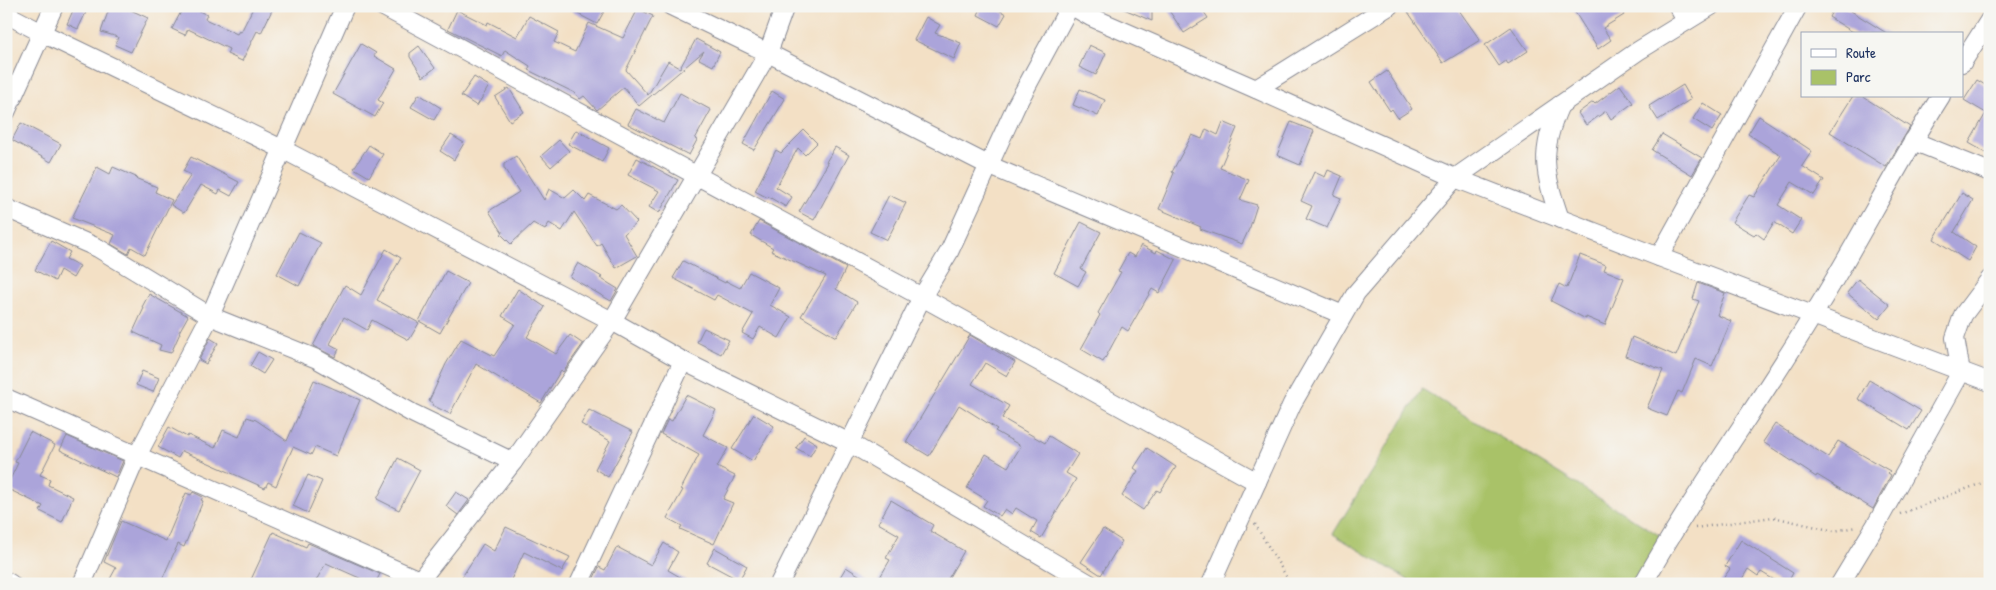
<svg xmlns="http://www.w3.org/2000/svg" width="1996" height="590" font-family="'Patrick Hand',sans-serif">
	<style>
		.green { fill: #a9c268; stroke: #627863 }
		.building { fill: #aba4da }
		.lines { fill: none; stroke-linecap: round; stroke-linejoin: round }
		.minor-casing { stroke: #878892; stroke-width: 20 }
		.path { stroke: #878892; stroke-width: 2.5; stroke-dasharray: 1 4; stroke-linecap: butt }
		.minor { stroke: #fff; stroke-width: 18 }
	</style>
	<rect width="100%" height="100%" fill="#f6f6f2"/>
	<filter id="ink" filterUnits="userSpaceOnUse"><feTurbulence type="fractalNoise" baseFrequency=".02" numOctaves="2"/><feDisplacementMap in="SourceGraphic" scale="10" xChannelSelector="R" yChannelSelector="G"/><feConvolveMatrix kernelMatrix="1 2 1 2 8 2 1 2 1" color-interpolation-filters="sRGB"/></filter>
	<filter id="wash" filterUnits="userSpaceOnUse"><feTurbulence type="fractalNoise" baseFrequency=".0096" numOctaves="4" result="noise"/><feDisplacementMap in="SourceGraphic" scale="20" xChannelSelector="R" yChannelSelector="G"/><feGaussianBlur stdDeviation="1.12" result="paint"/><feColorMatrix in="noise" values="0 0 0 0 0 0 0 0 0 0 0 0 0 0 0 0 0 1.4 0 .05"/><feComposite in="paint" operator="in"/></filter>
	<g filter="url(#wash)">
		<rect width="100%" height="100%" fill="#f3e0c5"/>
		<!-- green -->
		<path class="green" d="M1422,389l245,151 -27,44h-225l-82,-50z"/>
		<g id="blocks">
			<!-- building -->
			<g class="building">
				<path d="M75,6h14l-11,23 -11,-5z"/>
				<path d="M110,6h12l26,12 -17,34 -16,-7 3,-8 -17,-5z"/>
				<path d="M184,6h5l18,9 -2,4 32,15 2,-3 2,1 13,-26h20l-13,27 -4,-2 -15,30 -15,-7 2,-5 -41,-20 -3,6 -13,-6z"/>
				<path d="M563,6h44l-10,18z"/>
				<path d="M982,6h9l15,8 -7,12 -21,-11z"/>
				<path d="M1117,6h35v15z"/>
				<path d="M1166,6h34l8,12 -24,15z"/>
				<path d="M1404,6h52l24,34 -37,23z"/>
				<path d="M1571,6h48l5,9 -21,13 8,12 -13,9z"/>
				<path d="M1835,6h8l45,28h-32l-27,-17z"/>
				<path d="M638,9l15,7 -27,54 22,25 20,-34 12,7 16,-29 24,13 -7,14 -14,-7 5,-8 -65,55 -15,-19 -27,23 -13,-14 -4,3 -5,-6 -47,-23 2,-4 -25,-16 -3,6 -54,-27 9,-19 30,15 1,-3 29,15 12,-21 30,16 -5,10 21,10 14,-29 34,15z"/>
				<path d="M926,17l14,8 -5,8 26,10 -7,16 -40,-19z"/>
				<path d="M1511,27l17,24 -20,13 -2,-3 -7,5 -14,-21z"/>
				<path d="M361,44l15,9 -2,3 22,13 -18,31 5,3 -8,14 -42,-23z"/>
				<path d="M1089,45l17,8 -10,22 -17,-8z"/>
				<path d="M419,46l16,22 -12,9 -13,-20v-4z"/>
				<path d="M1387,71l25,38 -14,9 -6,-9 -2,2 -19,-29z"/>
				<path d="M474,77l15,9 -12,20 -16,-10z"/>
				<path d="M1977,80l13,8v67l-21,-12 17,-30 -22,-13z"/>
				<path d="M1620,85l13,18 -22,16 -5,-8 -20,14 -8,-12 15,-11 2,2z"/>
				<path d="M1683,85l8,14 -33,21 -9,-14z"/>
				<path d="M509,88l15,24 -14,9 -15,-24z"/>
				<path d="M1080,89l25,11 -7,16 -25,-11z"/>
				<path d="M772,91l13,8 -31,51 -11,-6z"/>
				<path d="M680,93l31,17 -16,29 2,1 -8,15 -61,-31 8,-15 28,14z"/>
				<path d="M419,94l22,14 -7,12 -23,-13z"/>
				<path d="M1853,96h9l48,31 -24,40 -56,-35z"/>
				<path d="M1703,103l19,12 -10,16 -19,-12z"/>
				<path d="M1759,116l53,35 -10,15 22,14 -10,15 -22,-13 -14,23 23,15 -9,14 -18,-12 -10,17 -8,-6 -2,2 -22,-13 17,-27 5,2 27,-42 -33,-21z"/>
				<path d="M1223,122l14,6 -17,40 29,12 -9,20 17,5 -7,22 -8,17 -42,-15 1,-2 -42,-18 15,-36 -2,-1 20,-37 10,4 4,-10 12,6z"/>
				<path d="M1291,122l23,9 -14,34 -23,-10z"/>
				<path d="M21,123l40,21 -10,18 -39,-22z"/>
				<path d="M576,130l33,18 -7,14 -34,-18z"/>
				<path d="M804,130l13,13 -12,12 -7,-7 -22,39 16,10 -6,10 -17,-10 -1,1 -13,-7 21,-41 5,3z"/>
				<path d="M1662,134l40,24 -10,17 -40,-25z"/>
				<path d="M451,135l13,8 -10,17 -14,-9z"/>
				<path d="M559,140l10,11 -18,16 -10,-11z"/>
				<path d="M369,145l14,9 -14,23 -15,-9z"/>
				<path d="M835,147l14,8 -35,65 -15,-8 29,-49 -2,-1z"/>
				<path d="M516,156l28,44 5,-11 16,9 9,-8 11,11 4,-6 27,14 5,-4 16,17 -13,12 13,22 -21,12 -15,-25 -4,3 -23,-34 -12,19 -13,-8 -4,7 -12,-7 -22,21 -10,-10 2,-1 -14,-22 30,-19 -15,-24v-4z"/>
				<path d="M191,157l48,25 -8,14 -11,-6 -2,4 -17,-9 -17,28 -13,-8 20,-30 -8,-4z"/>
				<path d="M637,158l41,22 -19,33 -10,-6 10,-16 -31,-16z"/>
				<path d="M97,167l13,7 3,-7 23,10 -1,1 22,9 -2,5 17,8 -27,55 -14,-8 -3,7 -17,-10 4,-9 -43,-17z"/>
				<path d="M1328,170l14,6 -8,19 7,3 -14,30 -21,-9 6,-13 -11,-5 13,-29 11,5z"/>
				<path d="M1962,193l11,7 -19,32 22,15 -8,14 -34,-22z"/>
				<path d="M889,195l17,8 -19,37 -17,-8z"/>
				<path d="M759,221l87,47 -10,21 21,13 -21,35 -35,-21 25,-40 -55,-25 2,-3 -22,-13z"/>
				<path d="M1081,222l20,10 -20,37 5,3 -8,14 -24,-13z"/>
				<path d="M299,232l22,11 -22,43 -22,-12z"/>
				<path d="M51,241l19,11 -4,7 14,7 -7,12 -13,-8 -5,11 -20,-11z"/>
				<path d="M1141,245l15,8 1,-3 19,10 -17,33 -7,-4 -24,42 -6,-4 -19,35 -22,-13 19,-34 -2,-2 23,-41 -3,-1 10,-18 7,4z"/>
				<path d="M386,249l15,9 -24,42 42,23 -10,17 -37,-20 -5,10 -23,-13 -14,27 9,5 -4,8 -22,-11 32,-61 16,10z"/>
				<path d="M1580,255l26,10 -2,5 20,8 -19,47 -19,-8v2l-35,-18 8,-17 8,4z"/>
				<path d="M683,261l42,22 1,-2 14,7 9,-16 30,16 -9,17 21,12 -12,21 -19,-11 -7,12 -11,-6 11,-19 -36,-19 -3,5 -41,-22z"/>
				<path d="M578,263l24,14 -2,1 18,11 -7,12 -41,-24z"/>
				<path d="M446,271l22,12 -28,50 -21,-12z"/>
				<path d="M1858,279l32,26 -11,14 -32,-26z"/>
				<path d="M1698,283l27,10 -8,22 14,6 -19,45 -16,-7 -14,34 -4,-2 -11,25 -20,-8 16,-38 -38,-14 7,-19 44,19 23,-55 -6,-2z"/>
				<path d="M518,289l27,18 -18,30 29,17 14,-19 13,9 -20,28 -2,-2 -20,33 -65,-39 -26,50 -18,-9 1,-2 -4,-2 17,-37 15,-25 33,17 21,-32 -13,-8z"/>
				<path d="M149,294l39,22 -9,16 1,1 -9,20 -12,-3 2,-5 -28,-13 11,-24 -2,-1z"/>
				<path d="M704,328l25,12 -8,14 -24,-12z"/>
				<path d="M970,335l45,27 -8,14 -22,-13 -13,21 37,22 -7,12 43,25 4,-7 29,18 -12,19 10,6 -35,59 -10,-6 6,-11 -21,-13 -4,6 -7,-5 -5,7 -17,-10 4,-6 -20,-12 19,-34 22,13 13,-21 -26,-15 2,-2 -38,-24 -30,51 -23,-14z"/>
				<path d="M210,338l8,5 -12,21 -7,-4z"/>
				<path d="M258,352l14,8 -9,14 -13,-8z"/>
				<path d="M142,371l17,7 -6,14 -17,-7z"/>
				<path d="M314,380l46,20 -24,56 -21,-9 -4,8 -18,-8 -17,39 -8,-4 -3,6 -83,-37 -4,7 -20,-11 11,-20 18,10 1,-2 27,13 8,-18 16,7 8,-20 9,3 31,21z"/>
				<path d="M1869,380l52,31 -12,19 -51,-31z"/>
				<path d="M686,395l30,15 -13,25 25,13 -11,19 18,9 -12,23 10,4 -19,41 -34,-15 2,-3 -15,-8 16,-28 -2,-1 18,-34 -38,-21 7,-15 4,2z"/>
				<path d="M589,410l44,22 -25,45 -13,-8 15,-28 -29,-17z"/>
				<path d="M754,414l20,12 -21,35 -21,-12z"/>
				<path d="M1775,424l53,33 10,-16 52,30 -2,2 3,2 -18,34 -56,-34 -1,2 -53,-35z"/>
				<path d="M30,432l25,13 -15,30 10,4 -2,6 25,12 -11,25 -22,-11 3,-5 -37,-18 12,-25 -3,-1z"/>
				<path d="M67,436l56,25 -7,16 -56,-27z"/>
				<path d="M804,436l13,8 -7,12 -14,-8z"/>
				<path d="M1147,448l29,19 -16,25 -3,-2 -14,20 -21,-14 16,-25 -4,-3z"/>
				<path d="M398,458l22,12 -21,40 -22,-11z"/>
				<path d="M308,475l14,6 -14,32 -15,-7z"/>
				<path d="M193,492l10,5 -2,3 2,1 -19,46 -6,-3 -18,40h-41l-9,-5 6,-11 -12,-6 17,-41 45,20 20,-48 5,2z"/>
				<path d="M456,492l13,8 -11,15 -12,-9z"/>
				<path d="M891,500l42,25 -3,6 34,20 -19,33h-69l14,-24 -4,-2 13,-23 -21,-12z"/>
				<path d="M506,527l64,30 -8,14 -38,-19 -15,32h-38l-9,-7 21,-33 11,7z"/>
				<path d="M1103,529l19,12 -21,34 -20,-13z"/>
				<path d="M273,532l33,15 2,-4 72,31 -5,10h-2l-47,-21 -12,21h-65z"/>
				<path d="M1741,540l52,33 -6,11h-6l-20,-12 -3,4 -10,-7 -9,15h-20l11,-15 -5,-3z"/>
				<path d="M664,543l14,9 -10,18 24,14h-101l8,-17 6,3 12,-23 34,18z"/>
				<path d="M715,548l32,18 -8,14 -32,-17z"/>
				<path d="M846,567l27,17h-37z"/>
			</g>
		</g>
	</g>
	<g filter="url(#ink)">
		<use href="#blocks" fill-opacity="0" stroke="#878892" stroke-width="1"/>
		<g class="lines">
			<!-- minor casing -->
			<g class="minor-casing">
				<g id="minor">
					<path d="M382,6l540,291 335,185"/>
					<path d="M671,6l97,47 220,112 355,150"/>
					<path d="M1072,6l19,11 165,72 199,89 204,79 331,125"/>
					<path d="M1678,6l8,15"/>
					<path d="M6,14l36,19 240,116 330,172 71,40 165,81 242,142"/>
					<path d="M1962,63l28,-44"/>
					<path d="M1256,89l133,-83"/>
					<path d="M1560,105c-21,47 -16,67 0,114"/>
					<path d="M6,112l48,-106"/>
					<path d="M1913,141l77,31"/>
					<path d="M6,208l92,40 112,68 107,43 95,54 101,49"/>
					<path d="M1659,257l139,-251"/>
					<path d="M6,398l422,186"/>
					<path d="M6,581l5,3"/>
					<path d="M82,584l55,-128 73,-140 135,-310"/>
					<path d="M417,584l96,-122 99,-141 156,-268 17,-47"/>
					<path d="M579,584l104,-223"/>
					<path d="M779,584l143,-287 27,-45 67,-146 54,-100"/>
					<path d="M1211,584l81,-180 64,-111 99,-115 183,-127 73,-45"/>
					<path d="M1643,584c52,-93 115,-178 170,-269 45,-72 82,-147 128,-219"/>
					<path d="M1840,584l37,-61 84,-151 -6,-34 8,-23 27,-36"/>
				</g>
			</g>
			<!-- path -->
			<g class="path">
				<path d="M1900,514l90,-34"/>
				<path d="M1255,524l31,52 6,8"/>
				<path d="M1695,528l78,-11 61,14 22,-4"/>
				<path d="M1622,584l5,-6"/>
			</g>
			<!-- minor -->
			<use href="#minor" class="minor"/>
		</g>
	</g>
	<!-- margin -->
	<rect width="1996" height="590" fill="none" stroke="#f6f6f2" stroke-width="25"/>
	<!-- legend -->
	<rect x="1801" y="32" width="162" height="65" fill="#f6f6f2" stroke="#9ea6b7"/>
	<rect x="1811" y="49" width="25" height="8" fill="#ffffff" stroke="#9ea6b7"/>
	<text x="1846" y="58" font-size="15" fill="#1b2f5e">Route</text>
	<rect x="1811" y="70" width="25" height="15" fill="#a9c268" stroke="#9ea6b7"/>
	<text x="1846" y="82" font-size="15" fill="#1b2f5e">Parc</text>
</svg>
